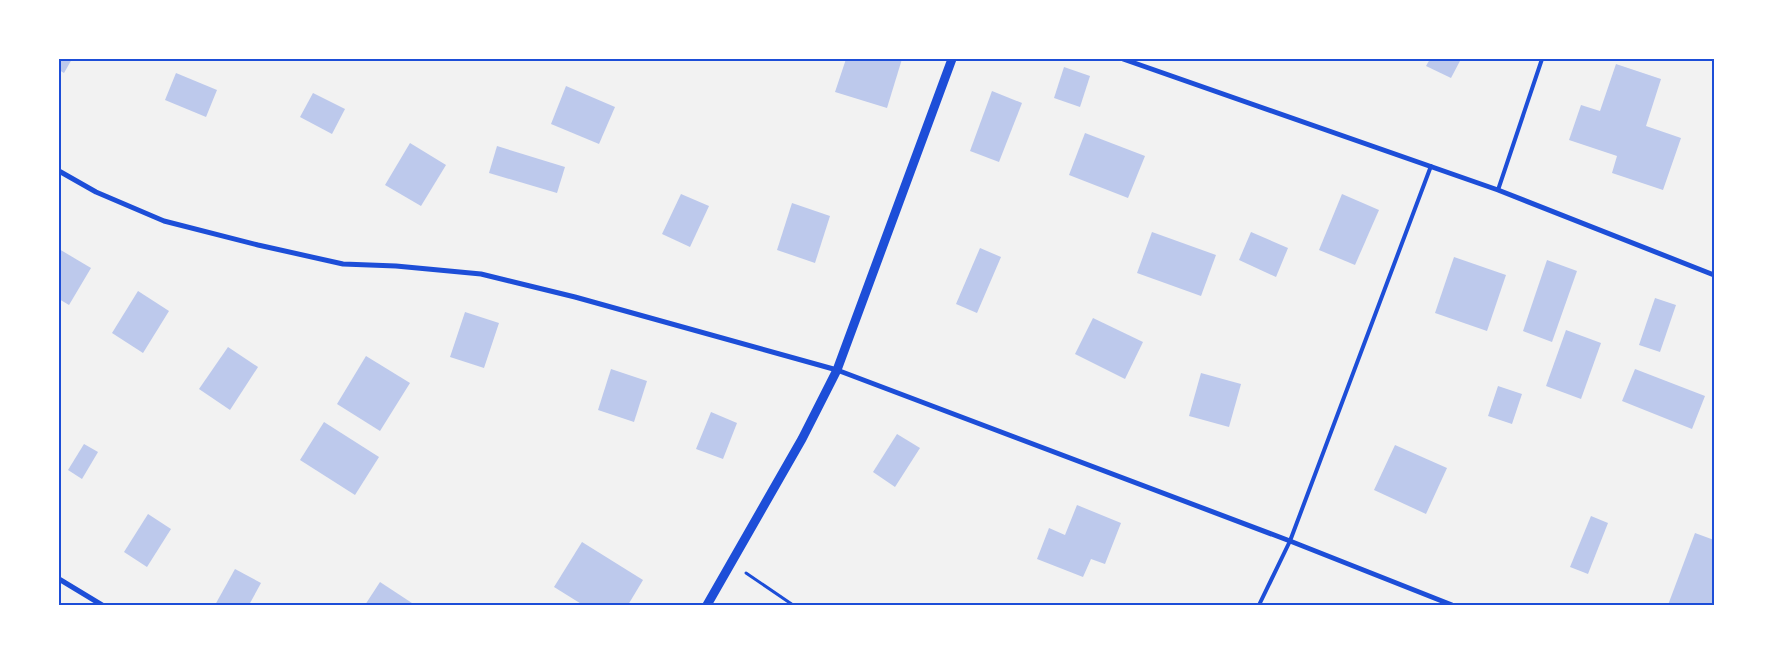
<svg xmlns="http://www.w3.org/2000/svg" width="1773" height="664" font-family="'IBM Plex Sans',sans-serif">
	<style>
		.building { fill: #bdc9ec }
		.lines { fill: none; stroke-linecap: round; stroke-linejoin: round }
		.path { stroke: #1d4ed8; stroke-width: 3 }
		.service { stroke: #1d4ed8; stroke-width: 4 }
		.minor { stroke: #1d4ed8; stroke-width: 5 }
		.tertiary { stroke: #1d4ed8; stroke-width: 9 }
		.neatline { fill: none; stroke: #1d4ed8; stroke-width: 2 }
	</style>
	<rect width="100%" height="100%" fill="#f2f2f2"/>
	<!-- building -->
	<g class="building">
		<path d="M59,59h13l-8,14 -5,-3z"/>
		<path d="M846,59h56l-15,49 -52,-16z"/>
		<path d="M1430,59h31l-10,19 -25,-12z"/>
		<path d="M1616,64l45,15 -15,47 35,12 -18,52 -51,-17 5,-17 -48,-16 12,-35 19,6z"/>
		<path d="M1064,67l26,9 -10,31 -26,-9z"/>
		<path d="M176,73l41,17 -11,27 -41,-17z"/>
		<path d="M566,86l49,21 -16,37 -48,-20z"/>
		<path d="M992,91l30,12 -23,59 -29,-11z"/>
		<path d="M313,93l32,16 -13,25 -32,-17z"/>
		<path d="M1085,133l60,23 -17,42 -59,-23z"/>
		<path d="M410,143l36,22 -25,41 -36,-21z"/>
		<path d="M497,146l68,21 -8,26 -68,-20z"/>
		<path d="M681,194l28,12 -19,41 -28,-13z"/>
		<path d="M1342,194l37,16 -24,55 -36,-15z"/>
		<path d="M792,203l38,13 -15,47 -38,-13z"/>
		<path d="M1152,232l64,23 -15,41 -64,-23z"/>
		<path d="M1251,232l37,16 -12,29 -37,-17z"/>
		<path d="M980,248l21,9 -24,56 -21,-9z"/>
		<path d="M59,249l32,19 -22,37 -10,-6z"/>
		<path d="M1454,257l52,18 -19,56 -52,-18z"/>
		<path d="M1547,260l30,11 -25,71 -29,-11z"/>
		<path d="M138,291l31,20 -26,42 -31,-20z"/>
		<path d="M1655,298l21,7 -16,47 -21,-7z"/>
		<path d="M465,312l34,11 -15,45 -34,-11z"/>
		<path d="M1093,318l50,24 -18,37 -50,-25z"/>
		<path d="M1566,330l35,13 -20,56 -35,-13z"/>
		<path d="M228,347l30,20 -28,43 -31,-21z"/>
		<path d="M366,356l44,27 -30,48 -43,-27z"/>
		<path d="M611,369l36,12 -13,41 -36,-12z"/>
		<path d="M1635,369l70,27 -13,33 -70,-28z"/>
		<path d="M1201,373l40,11 -12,43 -40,-11z"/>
		<path d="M1498,386l24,8 -10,30 -24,-8z"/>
		<path d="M711,412l26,11 -14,36 -27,-10z"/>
		<path d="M324,422l55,35 -24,38 -55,-35z"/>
		<path d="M897,434l23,14 -25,39 -22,-15z"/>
		<path d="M84,444l14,8 -16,27 -14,-9z"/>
		<path d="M1395,445l52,23 -21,46 -52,-24z"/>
		<path d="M1077,505l44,18 -16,41 -14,-5 -8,18 -46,-18 12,-31 16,7z"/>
		<path d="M148,514l23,15 -24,38 -23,-15z"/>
		<path d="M1591,516l17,7 -20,51 -18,-7z"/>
		<path d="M1695,533l19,7v59l-2,6h-44z"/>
		<path d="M582,542l61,38 -15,25h-45l-29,-18z"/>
		<path d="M235,569l26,14 -12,22h-34z"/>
		<path d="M380,582l35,23h-50z"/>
	</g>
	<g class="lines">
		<!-- path -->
		<path class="path" d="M746,573l47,32"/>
		<!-- service -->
		<g class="service">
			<path d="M1498,190l44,-131"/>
			<path d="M1259,605l31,-64 141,-375"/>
		</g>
		<!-- minor -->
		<g class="minor">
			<path d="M1123,59l375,131 216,85"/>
			<path d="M59,171l37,21 68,29 94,24 85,19 53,2 85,8 94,23 262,73 453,171 162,64"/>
			<path d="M59,579l43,26"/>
		</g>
		<!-- tertiary -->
		<path class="tertiary" d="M707,605l95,-166 35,-69 115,-311"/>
	</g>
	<!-- border -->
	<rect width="1773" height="664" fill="none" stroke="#ffffff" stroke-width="120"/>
	<rect x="60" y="60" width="1653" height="544" class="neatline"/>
</svg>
